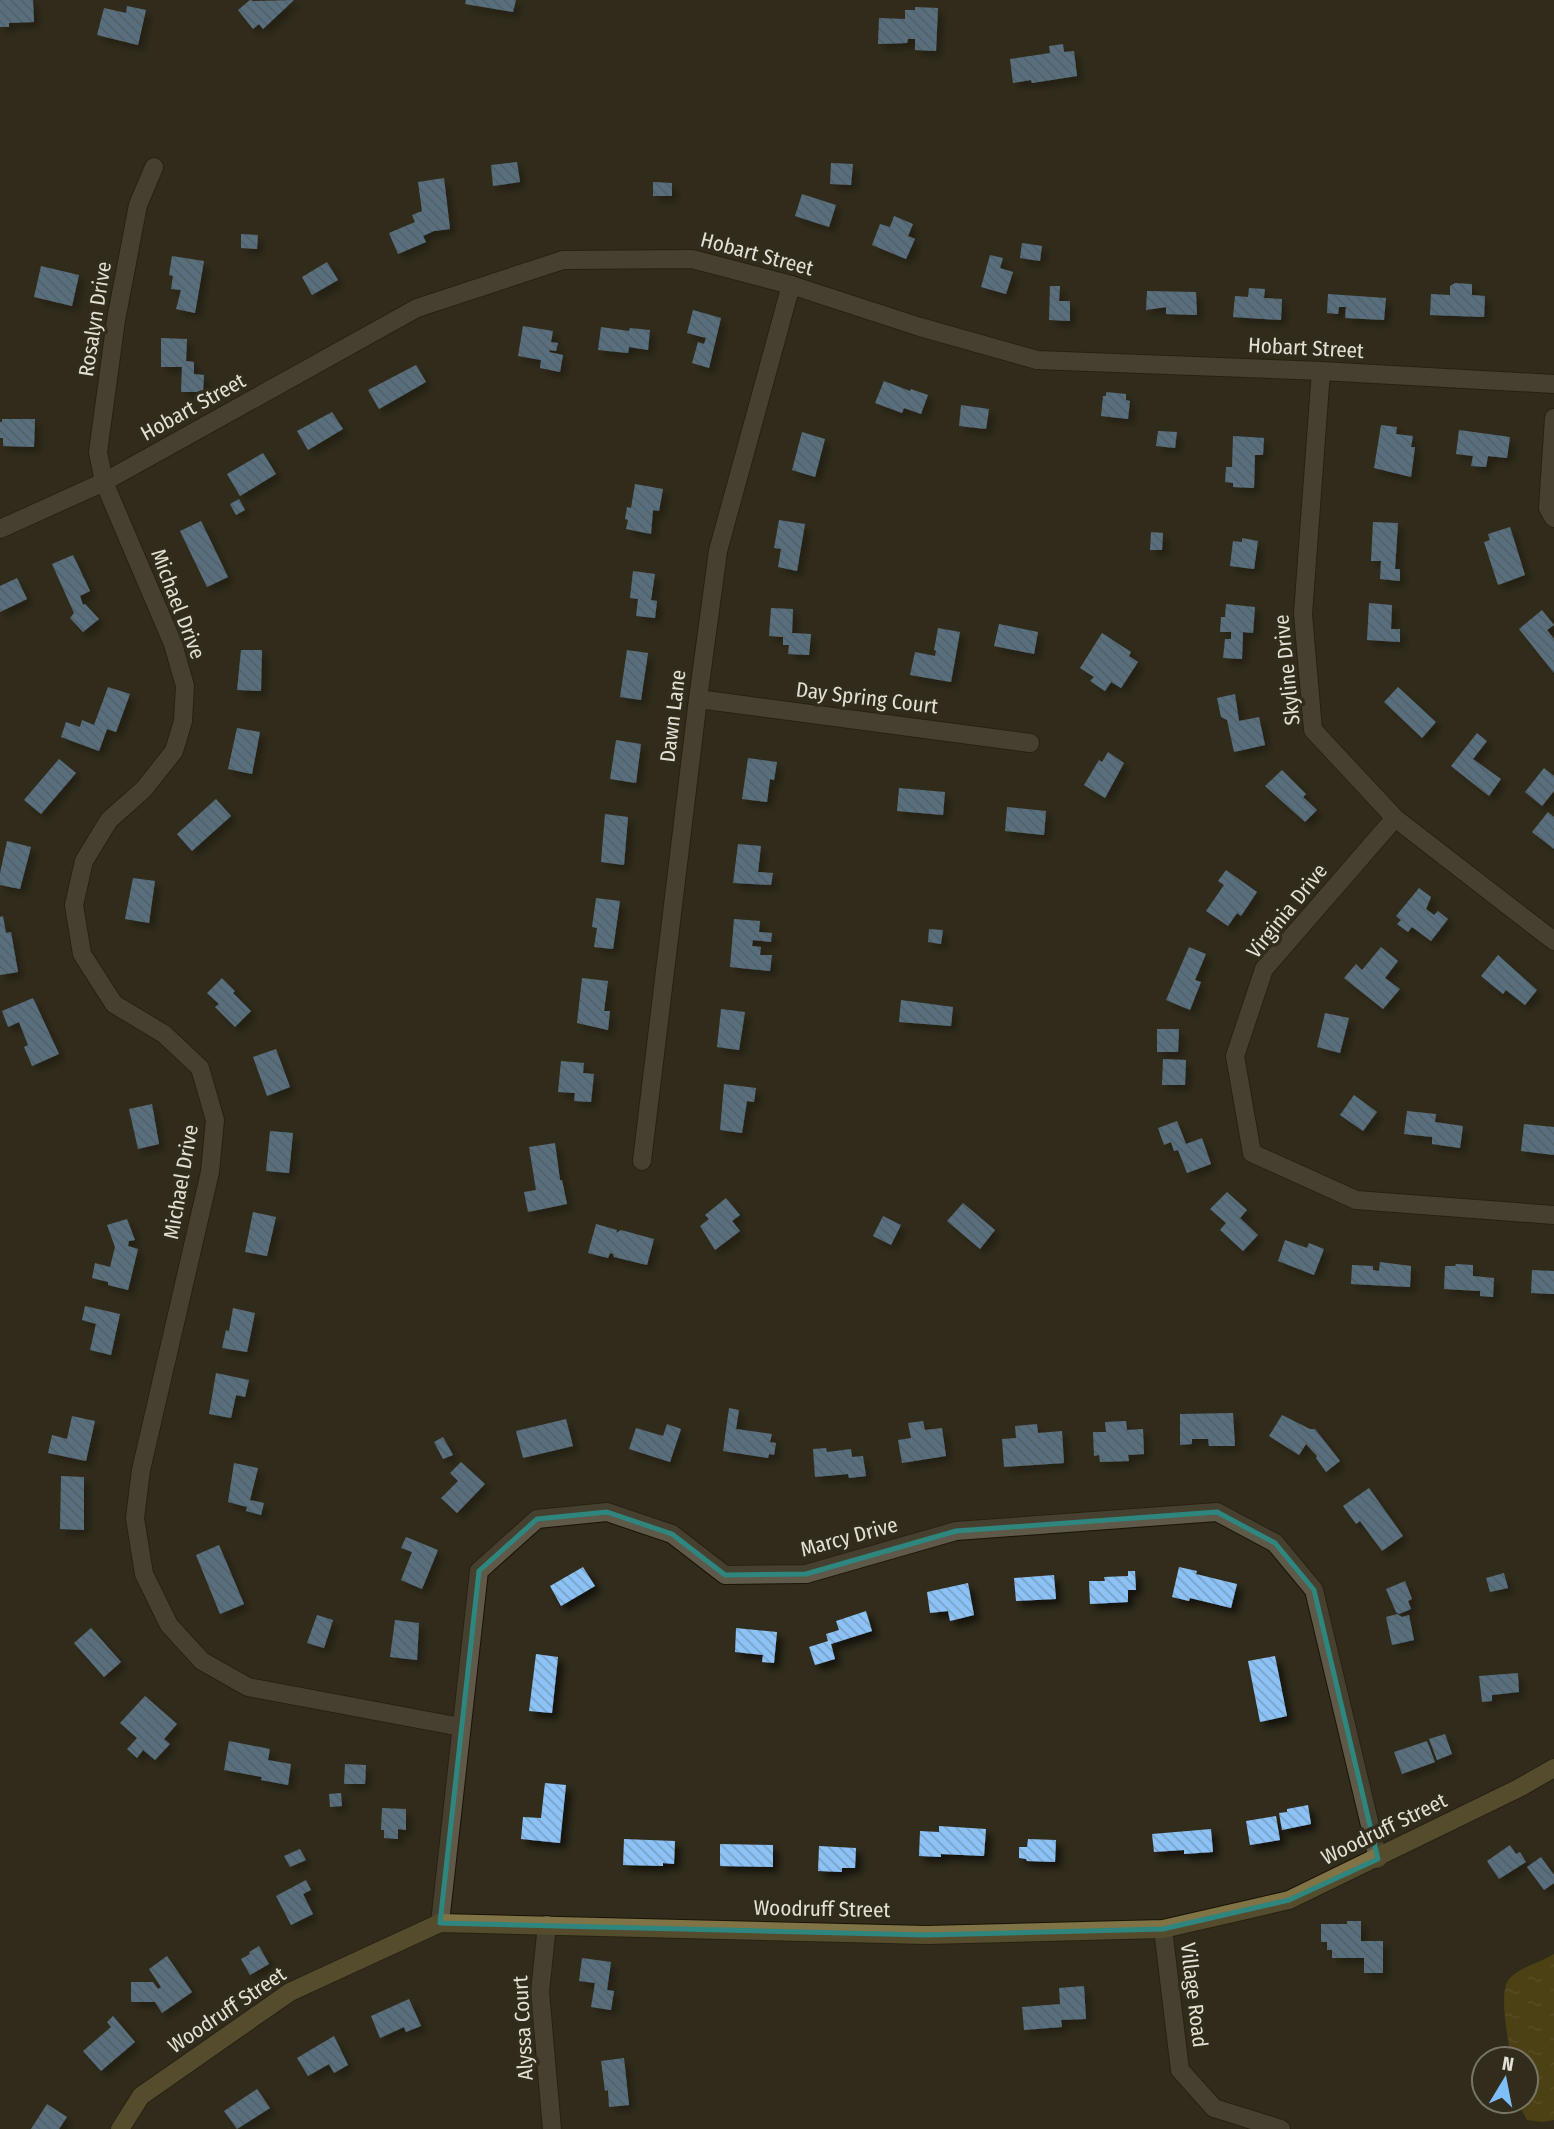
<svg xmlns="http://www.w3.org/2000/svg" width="1554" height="2129" font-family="'Fira Sans Condensed',sans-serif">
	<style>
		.water { fill: url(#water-ripples) }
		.building { fill: url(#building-back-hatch); filter: url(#shadow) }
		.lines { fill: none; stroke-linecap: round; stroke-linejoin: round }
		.street-casing { stroke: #191406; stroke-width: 20 }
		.secondary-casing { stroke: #191406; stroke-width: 20 }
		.street { stroke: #5e5948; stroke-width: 18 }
		.secondary { stroke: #807346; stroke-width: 18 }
		.marked { fill: none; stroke: #2f867e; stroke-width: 5; stroke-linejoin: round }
		.labels { text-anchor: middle; stroke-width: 7; stroke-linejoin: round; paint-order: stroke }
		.street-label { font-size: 21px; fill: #e3e0d6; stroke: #312c1c }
	</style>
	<defs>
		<pattern id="water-ripples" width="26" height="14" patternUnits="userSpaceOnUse" patternTransform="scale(1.75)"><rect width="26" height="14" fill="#6d5b0d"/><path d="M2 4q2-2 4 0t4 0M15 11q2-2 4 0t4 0" fill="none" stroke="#827230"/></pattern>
		<pattern id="building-back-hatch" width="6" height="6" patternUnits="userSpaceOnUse" patternTransform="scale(1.75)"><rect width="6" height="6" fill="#8cc2f5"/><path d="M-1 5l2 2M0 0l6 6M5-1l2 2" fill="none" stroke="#7aa2c8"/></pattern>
		<filter id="shadow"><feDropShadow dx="5.5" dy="5.5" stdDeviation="3.5" flood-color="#0009"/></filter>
	</defs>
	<rect width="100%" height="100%" fill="#312c1c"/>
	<!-- water -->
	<path class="water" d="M1554,1954v166l-12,2 -15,-2 -10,-19h9v-42h-15c-2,-17 -14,-69 -1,-81 11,-11 31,-16 44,-24z"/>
	<!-- building -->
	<g class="building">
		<path d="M0,0h33l1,22 -25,1v4h-9z"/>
		<path d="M250,0l4,1 40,-1 -31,29 -4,-5 -6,5 -15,-19z"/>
		<path d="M466,0h50l-3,12 -48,-8z"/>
		<path d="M127,6l19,4 -8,35 -41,-10 7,-27 22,5z"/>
		<path d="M915,7l23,1 -2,43 -21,-1v-11h-7l-1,4 -29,1 1,-26 26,1v-9h10z"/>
		<path d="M1063,44l1,8 10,-1 3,25 -45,7 -1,-3 -18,3 -3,-24 40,-6 -1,-7z"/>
		<path d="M517,162l3,20 -27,4 -2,-21z"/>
		<path d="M831,163l22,1 -2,21 -21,-1z"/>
		<path d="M444,178l6,51 -16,2 -11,5 3,6 -28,12 -9,-21 26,-11 -3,-7 10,-4 -4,-29z"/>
		<path d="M653,182l19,1v13h-19z"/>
		<path d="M802,194l34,11 -7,22 -34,-11z"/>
		<path d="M894,216l19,8 -5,12 7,3 -9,20 -34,-14 8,-21 10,3z"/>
		<path d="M241,234l17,1 -1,14 -16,-1z"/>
		<path d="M1022,243l20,3 -2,15 -20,-3z"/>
		<path d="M990,255l13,3 -3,10 13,4 -7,22 -25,-7z"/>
		<path d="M172,256l32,5 -9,52 -19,-4 5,-19 -10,-1 2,-13 -4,-1z"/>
		<path d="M327,262l11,18 -26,15 -10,-18z"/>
		<path d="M41,266l38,9 -7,31 -38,-9z"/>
		<path d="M1455,283l17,1v11l13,1 -1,21 -54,-2 1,-21 19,1v-9z"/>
		<path d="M1050,286h10l-1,15h11v20l-21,-1z"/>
		<path d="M1249,288l16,1 -1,9 18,1 -1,21 -48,-3 2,-21 13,1z"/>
		<path d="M1147,291l49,1 1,23 -31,-1v-7l-20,3z"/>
		<path d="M1328,294l58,4 -2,22 -39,-2 1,-11h-7l-1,7 -11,-1z"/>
		<path d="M693,310l28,8 -12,50 -17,-5 6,-21 6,2 2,-6 -19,-5z"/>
		<path d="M523,326l30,5 -2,11 7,1 -2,8 -6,-1 -1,2 14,3 -3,17 -20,-4 1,-8 -23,-4z"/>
		<path d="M601,327l28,4 1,-3 20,2 -2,20 -19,-3 -1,6 -30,-3z"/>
		<path d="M161,338l26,1 -1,22 8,1v12l10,1 -1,17h-22l1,-25h-21z"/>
		<path d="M416,365l10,17 -47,27 -11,-19z"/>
		<path d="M884,381l26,10 1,-2 17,6 -7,19 -17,-6 -2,5 -27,-10z"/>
		<path d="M1106,392l20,2v6l4,1 -2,18 -27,-3 2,-20h3z"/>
		<path d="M961,405l28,4 -3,20 -27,-3z"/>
		<path d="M332,412l11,17 -35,21 -11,-19z"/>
		<path d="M2,419h33l-1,28 -31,-1v-8h-3v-16h2z"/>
		<path d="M1381,425l16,2 -1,7 17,2 -2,11h4l-4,30 -37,-9z"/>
		<path d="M1459,430l51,7 -3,21 -19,-2 -2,11 -15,-1 2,-10 -17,-2z"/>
		<path d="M1158,431l19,1 -2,16 -19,-2z"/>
		<path d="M802,432l23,7 -10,38 -23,-7z"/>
		<path d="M1233,436l31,2 -1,17h-8l-1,33 -21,-1v-4l-8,-1 1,-15h6z"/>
		<path d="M263,453l13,21 -36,22 -13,-22z"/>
		<path d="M635,484l28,5 -4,22 -6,-1 -2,24 -25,-5 2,-9 -3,-1 2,-12 4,1z"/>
		<path d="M239,499l6,11 -9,5 -6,-11z"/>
		<path d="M779,520l26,4 -8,47 -19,-4 3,-18 -7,-1z"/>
		<path d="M201,521l27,56 -21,10 -27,-56z"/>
		<path d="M1373,522l25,1 -3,46h5v12l-20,-2 1,-18h-10z"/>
		<path d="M1510,527l15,48 -27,10 -14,-43 6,-2 -2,-6z"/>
		<path d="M1151,532l12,1 -1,17h-12z"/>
		<path d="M1242,538l16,3 -4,28 -24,-3 3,-25 9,1z"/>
		<path d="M73,555l17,36 -10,5 3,9 2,-1 14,15 -16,13 -13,-14 4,-5 -22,-49z"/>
		<path d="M633,571l22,3 -4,26 6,1 -2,17 -19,-2 2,-17 -8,-1z"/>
		<path d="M17,578l10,21 -27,13v-26z"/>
		<path d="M1369,603l23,2 -1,24h9v13l-33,-2z"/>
		<path d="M1226,604l29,3 -2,26 -10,-1 -1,27 -19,-1 2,-19h6v-7h-11l1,-15h4z"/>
		<path d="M771,608l22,1 -1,24 19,1 -2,21 -21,-1 1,-9h-6v-8l-14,-1z"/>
		<path d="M1542,610l12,15 -7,5 7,9v34l-35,-44z"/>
		<path d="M999,624l39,8 -4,22 -40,-8z"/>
		<path d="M938,628l22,4 -9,50 -41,-7 5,-23 20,4 1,-5 -2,-1z"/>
		<path d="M1102,633l29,19 -2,4 9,6 -17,26 -10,-6 -6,9 -15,-10 4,-4 -14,-9z"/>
		<path d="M241,650h21l-1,41 -24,-1z"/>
		<path d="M627,650l21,3 -7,47 -21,-3z"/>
		<path d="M108,687l22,7 -14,38 -9,-3 -8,22 -38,-14 5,-15 14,5 2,-7 12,5z"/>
		<path d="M1398,687l38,35 -14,16 -38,-36z"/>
		<path d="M1235,694l4,27 20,-4 6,28 -31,7 -7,-32 -6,-3 -4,-19z"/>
		<path d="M237,728l23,4 -8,42 -24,-5z"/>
		<path d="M1477,733l10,8 -14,18 28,20 -12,17 -38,-30z"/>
		<path d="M616,740l25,4 -5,39 -26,-4z"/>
		<path d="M1108,752l16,11 -19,35 -21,-13 15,-25 3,2z"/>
		<path d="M748,758l29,4 -3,18 -4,-1 -3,23 -25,-3z"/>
		<path d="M59,759l17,14 -35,41 -17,-14z"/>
		<path d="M1544,768l10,8v15l-12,15 -17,-14z"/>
		<path d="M1282,770l24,24 -3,3 14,13 -12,12 -40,-36z"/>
		<path d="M899,788l46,4 -2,23 -46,-4z"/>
		<path d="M216,799l15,17 -39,35 -15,-17z"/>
		<path d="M1007,807l39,4 -2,24 -39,-4z"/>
		<path d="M1548,812l6,5v32l-22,-17z"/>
		<path d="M605,814l23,3 -4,48 -23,-3z"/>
		<path d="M7,841l24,6 -11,42 -20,-4v-12z"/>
		<path d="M738,844l23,2 -3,26 15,1 -2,12 -38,-2z"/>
		<path d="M1226,870l31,22 -16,24 -4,-3 -9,13 -22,-15 18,-26 -6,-4z"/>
		<path d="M133,878l22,3 -6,42 -24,-4z"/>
		<path d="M1419,888l12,9 -5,12 8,6 4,-4 10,8 -17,22 -19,-14 -4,5 -11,-8 4,-4 -5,-4z"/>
		<path d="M596,898l24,3 -7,48 -19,-2 3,-19 -5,-1z"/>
		<path d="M3,916l3,17 5,-1 7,40 -18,3v-58z"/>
		<path d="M734,919l26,2 -1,11 13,1 -1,9 -18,-2 -1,6 9,1 -1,8h12l-2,16 -40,-4z"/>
		<path d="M929,929l14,1 -2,14 -13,-2z"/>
		<path d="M1189,947l17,7 -11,26 6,2 -11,28 -24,-10z"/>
		<path d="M1381,947l17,14 -13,17 15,11 -17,20 -39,-31 12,-14 6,6z"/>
		<path d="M1498,955l39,35 -12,15 -19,-15 -3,4 -22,-18z"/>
		<path d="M222,978l13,13 -2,2 18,18 -16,16 -20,-20 4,-3 -12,-11z"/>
		<path d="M582,978l26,3 -4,30h6l-2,19 -31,-7z"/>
		<path d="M33,998l26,56 -27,12 -8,-19 4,-2 -9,-23 -11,5 -6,-16z"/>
		<path d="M901,1000l52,7 -2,19 -52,-4z"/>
		<path d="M721,1009l24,3 -6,38 -22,-3z"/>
		<path d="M1325,1013l24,5 -9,35 -23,-6z"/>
		<path d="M1157,1029h22l-1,23h-21z"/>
		<path d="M276,1049l14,38 -23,9 -14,-39z"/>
		<path d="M1163,1059l23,1 -1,25h-23z"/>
		<path d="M561,1061l23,2 -1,10 11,1 -3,28 -17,-1 1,-8 -17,-1z"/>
		<path d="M724,1084l32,4 -2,14 -7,-1 -5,32 -22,-3z"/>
		<path d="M1354,1095l23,17 -14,19 -23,-16z"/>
		<path d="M152,1104l7,40 -21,5 -9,-40z"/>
		<path d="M1407,1111l29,3 -1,8 28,4 -3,22 -28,-4v-7l-28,-3z"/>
		<path d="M1177,1121l9,23 16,-6 9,26 -24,9 -9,-23 -4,1 -3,-9 -7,3 -6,-17z"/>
		<path d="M1524,1124l30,3v28l-33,-4z"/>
		<path d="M270,1131l23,2 -4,40 -23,-2z"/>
		<path d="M555,1143l5,37h2l5,24 -39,8 -4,-20 12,-2 -7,-43z"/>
		<path d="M1227,1192l20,18 -7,8 18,17 -15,16 -23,-21 6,-7 -16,-14z"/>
		<path d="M726,1198l14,17 -8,6 8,10 -25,19 -15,-24 9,-7 -4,-4z"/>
		<path d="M963,1203l32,27 -15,19 -33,-28z"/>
		<path d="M253,1212l23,5 -9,39 -22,-4z"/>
		<path d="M883,1216l18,9 -10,20 -18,-9z"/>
		<path d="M127,1219l8,21 -6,1 -1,5 10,3 -10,41 -20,-5v-3l-16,-4 3,-15 15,4 5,-20 -8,-22z"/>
		<path d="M596,1224l21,6 -1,3 5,-3 33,9 -7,26 -33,-8 -1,-3 -3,-1 -2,5 -20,-5z"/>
		<path d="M1285,1240l22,8 2,-5 15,6 -10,26 -36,-14z"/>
		<path d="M1380,1262l31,4 -1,21 -59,-3 1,-19 21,1v4l6,1z"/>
		<path d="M1456,1264l17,1v11l21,2 -1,19 -13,-1v-5l-36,-2 1,-23h10z"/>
		<path d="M1532,1270l22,1v23l-23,-1z"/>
		<path d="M85,1306l35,8 -9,41 -21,-5 6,-26 -14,-4z"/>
		<path d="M233,1308l22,5 -8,39 -25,-4 4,-18 3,1z"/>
		<path d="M216,1373l33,7 -4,17 -9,-2 -5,23 -22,-4z"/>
		<path d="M729,1408l10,2 -3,19 36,5 -2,8 6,1 -2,12 -5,-1 -1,4 -45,-7z"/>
		<path d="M1233,1413l2,33h-26l-1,-7h-16v5l-12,1v-31z"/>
		<path d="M1282,1415l28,14h5l25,32 -14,11 -10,-14 1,-2 -11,-12 -7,11 -30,-19z"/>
		<path d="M72,1416l23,5 -9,40 -38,-8 4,-18 15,4z"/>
		<path d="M566,1419l7,27 -50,12 -7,-27z"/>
		<path d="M923,1421l2,9 17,-2 4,28 -44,7 -4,-23 13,-2 -3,-15z"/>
		<path d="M1126,1421l1,9 16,-1 1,25 -16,1 1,6 -29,1 -1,-7 -5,1 -1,-24h13l-1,-10z"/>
		<path d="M667,1424l14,5 -11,33 -41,-13 7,-21 27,8z"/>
		<path d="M1037,1424l1,9 24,-2 2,32 -60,4 -2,-28 14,-1 -1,-12z"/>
		<path d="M443,1437l10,18 -10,4 -9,-17z"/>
		<path d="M826,1448l1,4 24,-3 1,8 11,-1 3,20 -17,2 -1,-4 -33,3 -2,-28z"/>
		<path d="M461,1462l24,22 -28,29 -16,-15 17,-17 -8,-8z"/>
		<path d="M234,1463l24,5 -8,32 14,3 -3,12 -15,-4 1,-4 -19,-5z"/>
		<path d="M61,1476l23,1v53l-24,-1z"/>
		<path d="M1369,1488l34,48 -21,15 -22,-30 -4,3 -13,-18z"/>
		<path d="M406,1537l32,13 -16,39 -21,-9 11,-28 -11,-4z"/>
		<path d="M219,1545l25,59 -24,10 -24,-59z"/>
		<path d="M583,1567l12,19 -34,20 -11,-20z"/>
		<path d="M1179,1567l18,4 -1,3 41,10 -6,24 -41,-10 -1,3 -17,-4z"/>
		<path d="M1128,1571h7l1,19h-8v12l-38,2 -1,-23h16l-1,-4 24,-1z"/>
		<path d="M1504,1573l4,15 -18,4 -4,-14z"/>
		<path d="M1054,1575l2,24 -40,2 -2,-23z"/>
		<path d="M1405,1581l7,18 -4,2 3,8 -12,5 -3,-2 -10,-23z"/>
		<path d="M968,1583l6,32 -24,6 -2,-10 -18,2 -3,-21z"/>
		<path d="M866,1611l6,20 -41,13 4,15 -20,6 -6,-18 19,-6 -2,-7 13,-4 -3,-9z"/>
		<path d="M1397,1614l5,3 7,-2 5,25 -22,5 -6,-28z"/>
		<path d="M317,1615l16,5 -9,28 -17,-5z"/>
		<path d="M395,1620l24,3 -2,37 -27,-3z"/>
		<path d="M91,1628l30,34 -17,15 -30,-34z"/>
		<path d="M736,1628l41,4 -3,31 -12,-1 1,-7 -28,-3z"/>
		<path d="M536,1654l22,3 -6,56 -23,-2z"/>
		<path d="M1275,1656l12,60 -27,6 -12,-61z"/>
		<path d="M1518,1673l1,19 -27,3v6l-10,1 -3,-26z"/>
		<path d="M145,1696l32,28 -13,15 6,5 -15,16 -12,-10 -6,8 -10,-9 10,-11 -17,-15z"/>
		<path d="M1445,1734l7,20 -15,6 -8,-21z"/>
		<path d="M229,1741l41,8 -2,11 23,4 -3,21 -27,-5 1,-3 -38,-7z"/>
		<path d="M1427,1741l8,21 -33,12 -8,-22z"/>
		<path d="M345,1764l21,1 -1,19h-21z"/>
		<path d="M545,1783l21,2 -6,58 -39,-4 2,-22 18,1z"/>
		<path d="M341,1793l1,13 -12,1 -1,-13z"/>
		<path d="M1308,1805l3,19 -29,6 -3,-17 8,-1v-3z"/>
		<path d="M382,1808l24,1v21l-8,-1v10l-14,-1v-8h-3z"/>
		<path d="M1276,1816l4,24 -30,5 -4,-24z"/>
		<path d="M939,1826l47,3 -2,27 -43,-2v3l-22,-1 1,-25 19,1z"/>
		<path d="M1211,1829l2,23 -29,2v-4l-30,2 -2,-18z"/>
		<path d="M624,1839l51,2 -1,23 -11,-1v3l-40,-1z"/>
		<path d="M1028,1839l28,1 -1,22 -28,-1 -1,-2 -7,-1v-11h8z"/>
		<path d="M720,1844l53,1v22l-53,-1z"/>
		<path d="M1510,1845l6,9 4,-2 6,10 -27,17 -12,-18z"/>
		<path d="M819,1846l37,2 -1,20h-13v4l-24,-1z"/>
		<path d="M300,1849l6,11 -16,7 -6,-11z"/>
		<path d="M1541,1857l13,18v8l-10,7 -17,-23z"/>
		<path d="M306,1880l5,10 -8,4 10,20 -22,11 -15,-29z"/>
		<path d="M1347,1921h14v20h22v32h-19v-15h-32v-8h-5v-8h-6v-18h26z"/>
		<path d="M259,1946l10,18 -19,11 -9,-16 9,-5 -1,-2z"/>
		<path d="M167,1956l25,36 -30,21 -7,-11h-24v-20h22l5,7 3,-2 -12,-18z"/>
		<path d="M582,1958l29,4 -4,28 7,1 -3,19 -20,-3 4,-24 -16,-2z"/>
		<path d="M1084,1986l2,33 -25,1 1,7 -38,3 -2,-23 38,-3 -1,-16z"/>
		<path d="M409,1999l12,27 -15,6 -2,-5 -24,11 -9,-22z"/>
		<path d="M113,2016l22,26 -34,29 -18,-20 28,-24 -4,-5z"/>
		<path d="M334,2036l14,29 -14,8 -5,-9 -21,12 -11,-18z"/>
		<path d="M624,2058l5,47 -20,2 -1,-17 -3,1 -4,-30z"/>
		<path d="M257,2089l13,19 -33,21 -13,-18z"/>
		<path d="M47,2104l20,13 -8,12h-28z"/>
	</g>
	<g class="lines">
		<!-- street casing -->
		<g class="street-casing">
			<g id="street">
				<path d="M154,167l-16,38 -22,115 -18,132 6,30 69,162 12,42 -2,35 -9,30 -30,38 -35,31 -25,41 -10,44 8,49 32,50 50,30 36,34 15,52 -5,52 -69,298 -6,48 9,56 25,51 33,36 46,26 213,40"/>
				<path d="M1321,371l-18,243 10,116 82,88 159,123"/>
				<path d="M1554,418l-6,90 6,10"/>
				<path d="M0,529l104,-47 313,-174 146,-48 129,-1 99,26 129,42 117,33 284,11 233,13"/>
				<path d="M698,699l332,44"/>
				<path d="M1395,818l-131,151 -29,87 17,97 104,47 198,15"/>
				<path d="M642,1161l56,-462 20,-148 73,-266"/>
				<path d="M440,1923l39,-352 58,-52 70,-7 65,22 53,41 81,-1 150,-43 261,-19 58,31 39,47 64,269"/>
				<path d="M547,1925l-7,67 12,137"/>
				<path d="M1163,1929l17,141 34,38 67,21"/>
			</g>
		</g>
		<!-- secondary casing -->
		<g class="secondary-casing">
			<path id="secondary" d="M120,2129l21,-33 149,-104 150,-69 486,12 237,-6 126,-29 230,-112 35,-20"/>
		</g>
		<!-- street -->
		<use href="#street" class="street"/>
		<!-- secondary -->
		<use href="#secondary" class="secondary"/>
	</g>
	<!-- marked area -->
	<path d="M0 0H1554V2129H0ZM607,1512l65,22 53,41 81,-1 150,-43 261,-19 58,31 39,47 64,269 -89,41 -126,29 -237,6 -486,-12 39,-352 58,-52z" fill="#312c1c" fill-opacity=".55" fill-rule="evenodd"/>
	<path class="marked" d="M607,1512l65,22 53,41 81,-1 150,-43 261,-19 58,31 39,47 64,269 -89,41 -126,29 -237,6 -486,-12 39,-352 58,-52z"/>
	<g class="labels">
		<!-- street labels -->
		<g class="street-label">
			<text transform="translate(757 254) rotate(15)" y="7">Hobart Street</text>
			<text transform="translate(95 319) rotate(-81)" y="7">Rosalyn Drive</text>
			<text transform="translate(1306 348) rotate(3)" y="7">Hobart Street</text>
			<text transform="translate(193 407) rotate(-29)" y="7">Hobart Street</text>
			<text transform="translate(178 604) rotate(69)" y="7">Michael Drive</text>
			<text transform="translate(1287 670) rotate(-96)" y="7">Skyline Drive</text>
			<text transform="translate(867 698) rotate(7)" y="7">Day Spring Court</text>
			<text transform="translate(673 716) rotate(-83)" y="7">Dawn Lane</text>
			<text transform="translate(1287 911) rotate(-51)" y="7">Virginia Drive</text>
			<text transform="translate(181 1182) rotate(-80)" y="7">Michael Drive</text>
			<text transform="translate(849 1537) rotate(-15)" y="7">Marcy Drive</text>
			<text transform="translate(1384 1829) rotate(-26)" y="7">Woodruff Street</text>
			<text transform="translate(822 1909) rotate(1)" y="7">Woodruff Street</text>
			<text transform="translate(1194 1995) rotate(83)" y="7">Village Road</text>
			<text transform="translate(227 2010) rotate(-34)" y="7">Woodruff Street</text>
			<text transform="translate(523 2028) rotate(-93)" y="7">Alyssa Court</text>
		</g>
	</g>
	<!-- north arrow -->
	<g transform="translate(1505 2080) rotate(10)"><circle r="33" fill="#312c1c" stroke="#787466" stroke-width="2"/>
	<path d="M0-5L12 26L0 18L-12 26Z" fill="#7ebef9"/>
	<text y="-10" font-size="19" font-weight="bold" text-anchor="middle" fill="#e3e0d6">N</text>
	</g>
</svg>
